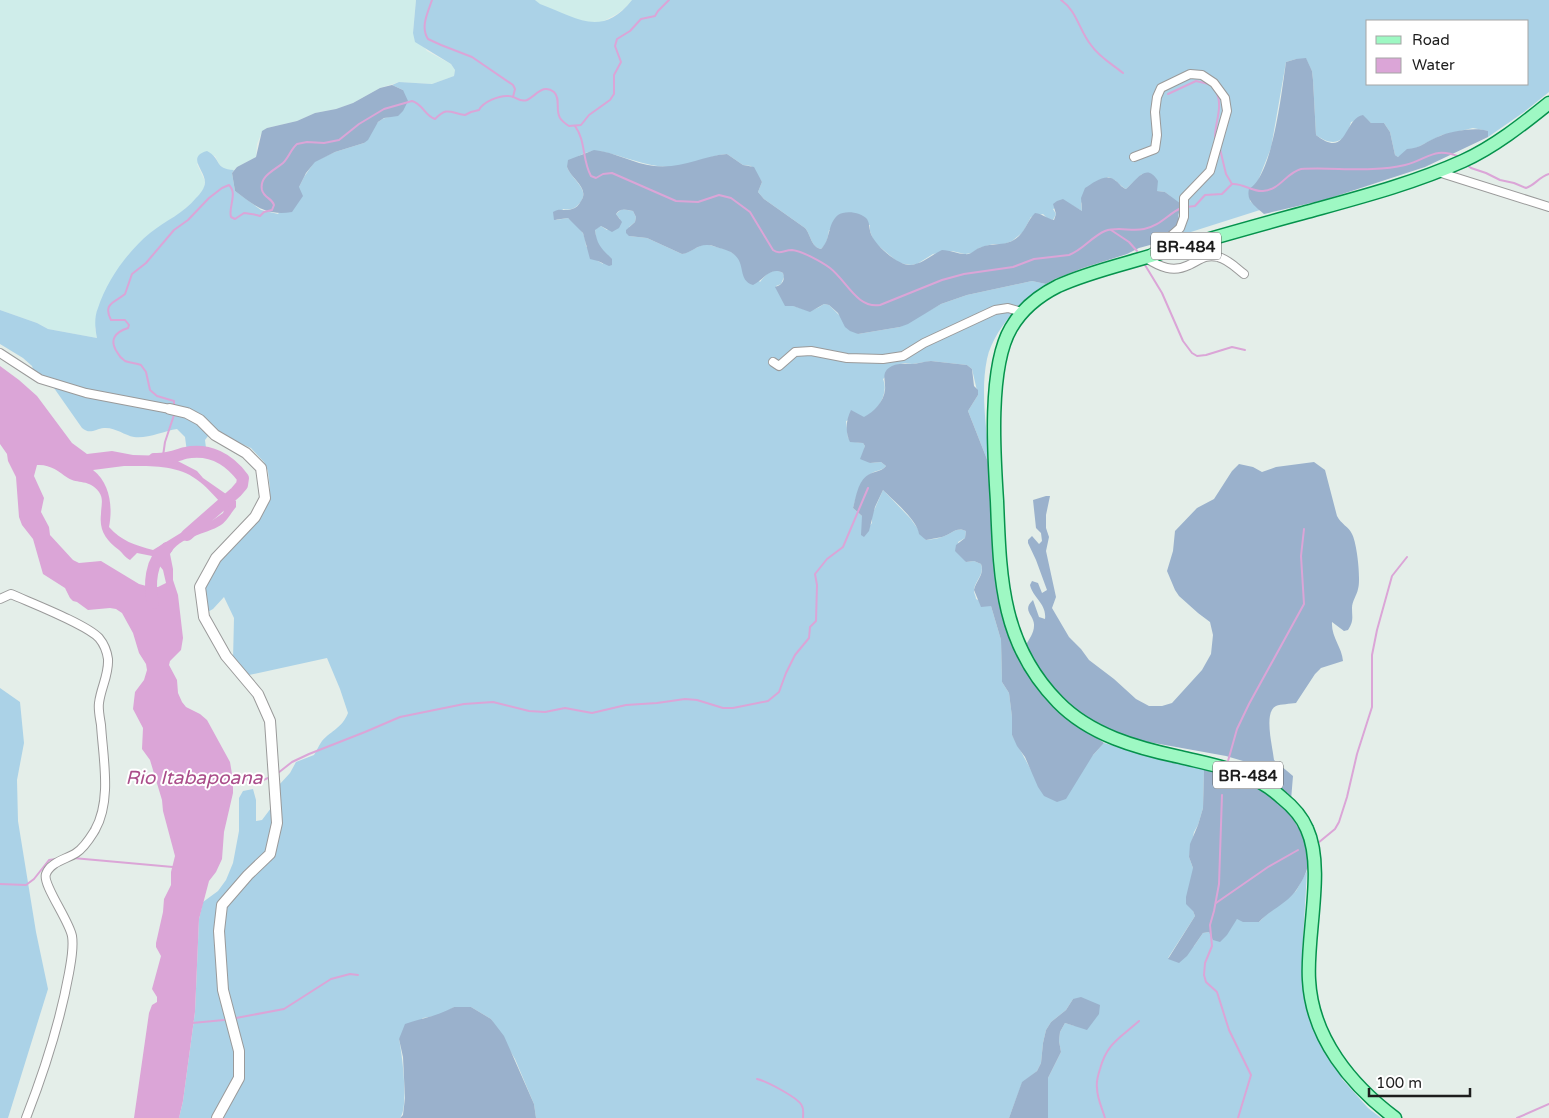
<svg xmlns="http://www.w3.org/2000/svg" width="1549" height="1118" font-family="'Varela Round',sans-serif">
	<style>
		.farmland { fill: #cfedea }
		.grass { fill: #abd2e7; fill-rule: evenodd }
		.forest { fill: #9ab1cc }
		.water { fill: #dba5d7; fill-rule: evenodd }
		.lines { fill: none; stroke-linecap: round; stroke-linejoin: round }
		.stream { stroke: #dba5d7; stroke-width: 2 }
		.river { stroke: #dba5d7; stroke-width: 12 }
		.minor-casing { stroke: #9a9a9a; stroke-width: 10 }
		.tertiary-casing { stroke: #9a9a9a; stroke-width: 12 }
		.primary-casing { stroke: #05924c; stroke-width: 15 }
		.minor { stroke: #fff; stroke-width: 8 }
		.tertiary { stroke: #fff; stroke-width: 10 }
		.primary { stroke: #9ef8c3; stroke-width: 12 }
		.labels { text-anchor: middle; stroke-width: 4; stroke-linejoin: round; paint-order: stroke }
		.shield { fill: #fff; stroke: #616161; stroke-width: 1 }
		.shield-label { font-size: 16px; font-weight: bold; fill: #1d1d1d }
		.water-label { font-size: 19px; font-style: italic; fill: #aa4d8a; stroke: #fff }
	</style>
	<rect width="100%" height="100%" fill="#e4eee9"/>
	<!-- farmland -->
	<g class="farmland">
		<path d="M0,0h416l-3,33 14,18 24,13 4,6 -1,6 -22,8 -33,-2 -19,6 -27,15 -17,6 -21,4 -18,8 -30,7 -5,4 -5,12 -1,13 -19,10 -3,3h-9l-6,-6 -4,-8 -18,8 8,17 -1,7 -9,12 -15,13 -31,21 -21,21 -33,73 2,10 -49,-9 -11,-6 -37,-13z"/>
		<path d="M535,0h97l-7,8 -8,6 -19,10 -24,-5 -35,-15z"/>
	</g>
	<!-- grass -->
	<g class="grass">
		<path d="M416,0h119l5,4c36,13 61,35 92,-4h917v92l-25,20 -36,25v-6l-15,-3 -31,7 -44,22 -3,-2 -5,-23 -6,-9h-13l-6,-5 -14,4c-5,20 -17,26 -35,13l-3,-55 -1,-9 -6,-12h-10l-10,3 -15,86 -21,53 10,9 -88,28 9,-16 -3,-5 2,-5 -10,-16 -5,-4 -9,-1 -14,-17 -16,15c-7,-4 -10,-10 -18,-12l-27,26 1,8 -14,-8 -15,6 3,5 -3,6 -5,-1 -5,-5 -12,3 -8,15 -11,9 -8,3h-11l-14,4 -7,5 -7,1 -13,-3 -19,3 -16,10 -6,1 -12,-2 -25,-21 -4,-11v-6l-41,5c-1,7 -2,14 -8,19 -10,-2 -10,-14 -16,-21l-41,-29 -6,-7 4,-10 -11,-16 -8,-1 -16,-11c-16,1 -30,9 -45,12 -30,5 -55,-10 -83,-15 -13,-1 -25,6 -32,16 5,14 26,23 11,38 -5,5 -9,5 -15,4l-7,11 12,-2c10,7 18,15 18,28l12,15 5,3 -7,-24 -1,-11 6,-3 6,4 13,-11 -4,-5 6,-5 11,2 3,6 -1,5 -6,5v9l18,2 35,16 4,-1 16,-8h7l19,5 9,6 23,26c6,-8 13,-15 23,-9l1,4 -3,7 -5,2 11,19c18,2 20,11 37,-1l5,1 29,29 42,-7 41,-23 26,-9 65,-14 14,3c-24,15 -53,47 -59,75 -7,33 0,74 3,108l-22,-56 10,-16 -6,-26 -5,-4 -36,-4 -19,3 -7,-1 -5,1 -17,15c6,15 -5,32 -19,39l-4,-2 -14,5 2,17 7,4 8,1 2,3 -1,5 6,12 11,-1 5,4c-4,5 -9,4 -14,7 -13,8 -15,22 -19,35l9,8v19l10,-12v-8l11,-25 27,28 16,22c5,-1 11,-1 16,-3 9,-3 15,-11 24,-6l-1,7 -7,4 8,20 8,-1 7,3c4,11 -7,17 -7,27 0,3 2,5 2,8l15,7 10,34 1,42 7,11 3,24v18l19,35 62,-15 11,-12 65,19 35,7 -1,39 -5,17 -4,7 -5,25 4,11v43l2,5 -27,42 26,-12 9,-13 6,-1 2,3 26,-16 22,3 6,-6 31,-25 11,-20 -5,86 3,32 37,90 26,29 13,10h-333v-40l13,-26 -2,-11 1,-9 5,-9 10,3 -2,-27 -7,11 -15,12 -5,8 -3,13 -2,20 -4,8 -15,12 -13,35h-473l-2,-14 -19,-45 -24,-40 -20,-12h-17l-13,8 -18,3 -24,21c3,14 10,68 1,79h-221l4,-17 12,-89 4,-93 4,-17 15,-11 8,-11 7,-17 6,-32v-33l4,-7 10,-2 3,11v21l6,-1 9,-12 8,-23 11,-12 6,-11 18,-7c3,-5 5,-10 8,-14 10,-11 20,-13 26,-28l-8,-24 -13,-31 -78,17 -12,-6 -4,-9 1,-42 -10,-21 -11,12 -9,5 -3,-15 10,-27 56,-68 3,-15 -2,-18 -4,-9 -13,-14 -28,-12 -10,2 -5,-2 -3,4 2,16 -20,-4 -2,-15 -8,-8c-13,2 -30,10 -43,8 -10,-2 -19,-10 -30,-9 -9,1 -14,7 -22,0l-28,-40 -20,-16 -2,-6 -9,-8 -23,-14v-34l37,13 11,6 49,9c-2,-9 -3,-21 1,-30 9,-28 30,-57 52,-75 15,-12 34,-20 46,-35 4,-4 9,-10 9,-16 0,-12 -19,-25 2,-31 15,8 7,18 27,19l-2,3 3,18 26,19 17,4 21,-27 5,-10 11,-16 20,-9 29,-9c7,-11 12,-25 26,-26l13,-27 -11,-5 7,-3 33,2 22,-8 1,-6 -4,-6 -36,-22 -2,-9zM1368,21h160v63h-160z"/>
		<path d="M0,688l20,14 4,41 -7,37 1,41 18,111 12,57 -40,129h-8z"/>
	</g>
	<!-- forest -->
	<g class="forest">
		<path d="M1306,58l6,13 1,9 3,55c32,25 27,-16 47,-20l8,8h13l6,9 5,23 3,2 9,-8c13,0 21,-9 33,-13 12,-5 36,-9 48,-5v6l-63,30 -101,33 -60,14c-9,-8 -18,-13 -15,-25 24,-14 33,-100 37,-127l10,-3z"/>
		<path d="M392,85l11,5 5,11 -5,10 -5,5 -14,2 -6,4 -10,18 -4,3 -29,9 -20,10 -9,11 -7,14 4,9 -11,16c-26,4 -37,-6 -57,-21l-3,-18 5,-6 19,-10 6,-26 5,-3 30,-7 18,-8 21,-4 17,-6 27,-15z"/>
		<path d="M594,150c21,2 40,14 60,16 29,3 47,-10 73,-12l16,11 11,2 8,15 -4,10 6,7 41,29c6,7 6,19 16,21 10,-9 6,-25 17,-34 7,-5 23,-3 29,4 3,5 2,10 4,15 4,11 27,32 40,31 11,-1 22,-11 31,-15 8,0 16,4 23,4 6,1 9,-4 14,-6 15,-7 27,0 40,-12 7,-7 9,-16 16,-23 8,1 11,5 19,7l2,-6 -3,-10 4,-3 6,-2 19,12 -1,-13 4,-10c9,-6 22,-16 31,-7 4,3 5,6 10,8 11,-9 20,-27 32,-8l-1,10 8,1 16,12 -3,13 3,5 -20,20 -22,6 -12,6 -44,14 -28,11 -9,5 -14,-3 -65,14 -26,9 -33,20 -8,3 -42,7 -8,-3 -5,-4 -7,-14 -9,-8 -5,-1 -14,8 -17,-6h-8l-10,-19c8,-2 10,-7 8,-14 -13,-7 -19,7 -30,12 -19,-6 -2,-28 -30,-36 -5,-1 -10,-4 -15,-4 -10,-1 -17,8 -26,9l-35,-16 -18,-2 -3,-3v-3l9,-8 1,-5 -3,-6c-7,-1 -12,-4 -17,3l6,8 -3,6 -7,4 -11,-6 -6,4c2,15 6,18 17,29v6l-3,1 -11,-5 -8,-2 -7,-26 -15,-15 -14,2 -1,-8c7,-5 12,0 19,-3 4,-1 7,-4 9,-8 9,-13 -10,-22 -14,-34l1,-7z"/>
		<path d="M931,361l36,4 5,4 2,17 4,4v5l-10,16 22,56 13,142 7,31 14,29 18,25 24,22 38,27 -11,12 -27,44 -9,3 -13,-6 -6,-9 -13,-30 -8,-11 -5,-11v-18l-3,-24 -7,-11 -1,-42 -10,-34 -10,1 -7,-17c2,-9 11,-16 7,-26l-7,-3 -8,1 -11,-11 1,-6 9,-7 1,-7c-9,-5 -15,3 -24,6 -5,1 -11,2 -16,3l-7,-6c-1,-13 -26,-34 -36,-44l-8,17 -6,24 -5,6 -3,-2 1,-19 -9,-8c3,-11 5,-27 15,-33 6,-4 13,-3 18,-9l-5,-4 -11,1 -10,-4 5,-13 -2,-3 -13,-1c-5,-10 -4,-22 1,-32l13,7c10,-5 20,-16 21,-27 1,-10 -5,-18 7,-24 7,-3 13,-2 19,-2 7,0 14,-3 20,-3z"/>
		<path d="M1314,462l11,8 12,46c4,8 12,11 15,18 5,9 9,46 6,55 -1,6 -6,12 -6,19 0,9 2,13 -4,22l-4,1 -12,-9c-1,15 10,25 11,39l-22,7 -6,6 -19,29c-6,1 -15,1 -20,3 -13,6 -3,42 -2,54l19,16 -2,24 -36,-32 -12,-7 -17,-5 -83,-15 -37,-11 -33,-23 -21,-20 -18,-24 -8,-18c3,-6 8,-12 8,-19 1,-11 -13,-15 -1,-26l6,17 6,2c2,-15 -12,-21 -15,-34l2,-4 6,2 4,10 5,-3 -11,-30 -8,-17v-3l4,-4 7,8 3,-3 -1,-8 -5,-5 -3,-28 13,-4h4l-4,19v13l3,9 -3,14 10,46 -4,11 17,29 12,12 8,11 25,19 22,20 13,7h13l10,-3 30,-33 9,-16 2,-19 -3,-13 -12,-9 -19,-17 -4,-6 -8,-19 6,-20 2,-20 22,-23 17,-9 18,-28 7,-7 14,3 9,5 14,-5z"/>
		<path d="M1204,769c15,4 39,9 52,15 25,14 62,58 50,88 -2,6 -6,12 -9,17 -9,14 -27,21 -38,33h-16l-6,-3 -10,16 -7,7 -7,-2 -4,-8 -6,1 -16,23 -8,7 -11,-4 27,-43 -2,-5 -7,-7v-7l7,-29 -4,-11 1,-13 8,-19 5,-17z"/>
		<path d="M1081,997l19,8 -1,9 -12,16 -22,-7 -5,9 -1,9 2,11 -13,26v40h-39l13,-36 15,-11 4,-8 2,-20 3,-13 5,-8 15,-12 7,-11z"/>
		<path d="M454,1007h17l20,12 13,17 30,68 2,14h-136l3,-3 2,-17 -2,-41 -4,-18 6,-15c17,-6 33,-8 49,-17z"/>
	</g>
	<!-- water -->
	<path class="water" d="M0,366l19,14 18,16 35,47 15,11 25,-3 21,4 35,1 29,15 6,7 33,23v6c-5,6 -9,14 -15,18 -16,10 -41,11 -51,29l3,15v11l5,15 5,43 -2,12 -11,11 -1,4 8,15 1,13 4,9 4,5 14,7 7,6 23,42 3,18v13l-9,39 -2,27 -6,13 -7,9 -10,38 -4,93 -12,89 -4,17h-45l15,-105 3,-8 5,-3v-5l-5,-8 9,-33 -5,-9v-4l7,-31 1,-13 7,-14v-13l4,-16 -12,-45 -1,-11 -12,-40 -8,-11 1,-21 -10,-19 2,-17 9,-12 3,-10 -1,-6 -7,-11 -6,-20 -11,-20 -6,-4 -6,-1 -22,2 -11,-8 -4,-1 -3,-3 -5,-10 -22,-14 -10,-35 -11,-14 -3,-8 -3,-40 -8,-16 -1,-7 -7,-10zM37,465c13,-1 21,6 31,13 9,6 22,1 31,14 5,7 2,14 2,22 -2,17 5,26 18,36 4,3 5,7 11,10l7,-7 15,3 11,14 3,13 -8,4h-8l-11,-3 -38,-23 -22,2 -6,-3 -23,-25 -1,-8 -8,-15 3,-14 -10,-22zM124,466c26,0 55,-2 76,16 9,7 17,17 25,25l-2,6 -10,7 -29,11 -31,19c-18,-5 -32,-9 -44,-23 4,-20 1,-44 -16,-57z"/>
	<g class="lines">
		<!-- stream -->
		<g class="stream">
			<path d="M432,0c-4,12 -12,27 -4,39l13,6 31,12 41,28 2,4 -2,8"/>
			<path d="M1061,0c16,11 18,30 30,45 8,12 21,19 32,28"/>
			<path d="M1168,94l28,-13 13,3"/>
			<path d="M575,126c11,15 7,34 16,50l5,2 7,-4 9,-1 64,28 22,1 21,-7 12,3 19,14 23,38c7,5 11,0 19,0 10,1 30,12 38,18 16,12 27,41 50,37l62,-25 22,-6 49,-7 21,-8 35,-4c14,-5 22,-18 36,-24 14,-5 26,1 39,-2 16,-3 24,-15 37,-21"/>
			<path d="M1215,140c-1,-17 9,-32 1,-49"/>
			<path d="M1220,149l6,25 6,10"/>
			<path d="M1467,165l4,3 15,5 14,7 14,3 12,5c9,-3 13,-11 23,-14"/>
			<path d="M1232,184c11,-1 20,8 31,7 17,-1 23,-18 38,-22 34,-2 71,4 104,-4 24,-6 28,-19 55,-8"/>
			<path d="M1186,207l9,-1 10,-11 17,-1 10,-10"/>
			<path d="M1111,230l18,12 8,9"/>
			<path d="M1145,265l17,28 21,48 9,12 5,3 9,-1 26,-8 13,3"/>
			<path d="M174,407v-6l-17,-5 -7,-6 -4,-18 -5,-7c-5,-2 -11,-2 -16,-4 -3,-2 -6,-5 -8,-9 -8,-12 -2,-20 11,-24l1,-3 -4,-5h-14c-9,-17 5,-18 14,-26l7,-20 14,-11 28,-33 14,-10 21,-22 13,-10 7,-3c9,9 -1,22 2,32l4,2 9,-6c6,1 11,1 16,3l4,-4 8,-2 2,-5c-2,-7 -10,-7 -12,-15 -3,-14 13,-20 21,-27 6,-6 8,-14 14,-19l10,-2 17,1 15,-3 20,-16 25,-15 28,-8c11,3 13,15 23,18 13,-13 15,-6 30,-4l6,-3 8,-2c4,-8 20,-15 30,-14 7,0 10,7 18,4 9,-4 16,-17 27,-8 7,7 1,18 6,26 2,3 6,6 9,8l12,-1 8,-10 21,-15 4,-6v-19l7,-13 -6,-16 2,-7 13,-8 11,-12 14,-3 3,-5 11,-11"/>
			<path d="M163,456l2,-14 9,-27"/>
			<path d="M1228,761l9,-32 12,-25 55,-100 -3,-48 3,-27"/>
			<path d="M278,773l14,-11 17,-8 56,-22 35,-15 64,-13 29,-2 36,9 16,1 20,-4 27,5 34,-8 31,-2 28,-4 12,1 26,8h10l35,-7 11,-9 7,-19 9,-18 14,-17 1,-11 6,-6 1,-36 -2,-11 12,-15 16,-12 25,-59"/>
			<path d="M231,776l10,1 15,6 12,-5"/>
			<path d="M1222,795l-3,89 -5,27 -4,14 2,21 -7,17 -1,12 2,7 11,10 12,38 22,45 -13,43"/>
			<path d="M1318,843l17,-14 4,-7 8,-25 10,-43 15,-47v-52l5,-25 15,-54 15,-19"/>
			<path d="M73,858l100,9"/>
			<path d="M0,884l26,1 8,-6 15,-19 7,-1"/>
			<path d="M1216,903l52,-36 30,-17"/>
			<path d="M236,1018l48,-9 47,-30 19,-5 8,1"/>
			<path d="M192,1023l32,-3"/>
			<path d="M757,1079c9,2 42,19 45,27 2,3 1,8 1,12"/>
			<path d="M1105,1118c-3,-10 -8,-20 -8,-30 -1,-7 1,-13 3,-19 7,-26 20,-31 39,-48"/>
			<path d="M1517,1118l32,-14"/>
		</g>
		<!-- river -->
		<g class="river">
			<path d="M154,459c11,1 21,-3 31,-6 24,-5 44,6 58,25l-1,7 -6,7 -49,43"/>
			<path d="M153,603c-4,-18 -3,-43 14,-55"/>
		</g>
		<!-- minor casing -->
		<g class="minor-casing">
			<g id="minor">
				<path d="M1134,157l21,-8 2,-14 -2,-23 2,-15 4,-9 29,-14 12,1 12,8 11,15 2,13 -17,60 -26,27v19l-4,11 -34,30c14,9 27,15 43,7 11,-5 16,-11 29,-8 10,2 18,11 26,17"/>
				<path d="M1438,172l111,35"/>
				<path d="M0,353l40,26 46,14 84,16"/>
				<path d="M773,362l6,4 16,-14 16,-1 36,7 36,1 20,-3 21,-13 71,-33 13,-2 14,4"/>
				<path d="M0,599l11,-5c20,9 75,30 88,44 5,6 8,14 9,21 1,16 -7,28 -9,44 -1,7 1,15 2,22 2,33 11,75 -6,105 -5,8 -10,17 -19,23 -9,6 -26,9 -30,21 -4,10 23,46 26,62 2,12 -1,25 -3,37 -9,49 -25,99 -43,145"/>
			</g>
		</g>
		<!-- tertiary casing -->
		<g class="tertiary-casing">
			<path id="tertiary" d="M170,409l17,4 13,7 15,15 31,18 15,15 4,30 -10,19 -39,41 -16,29 4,30 22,39 32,38 12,27 7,102 -7,31 -22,21 -26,30 -3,26 4,59 16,61v27l-22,40"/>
		</g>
		<!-- primary casing -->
		<g class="primary-casing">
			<path id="primary" d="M1395,1118c-44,-33 -83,-80 -86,-138 -3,-44 16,-112 -2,-151 -5,-12 -15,-23 -25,-31 -29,-27 -65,-32 -102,-41 -43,-9 -90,-22 -122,-55 -57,-58 -58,-124 -61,-201 -3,-45 -9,-134 14,-173 11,-19 27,-32 47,-42 30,-14 67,-22 99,-32 49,-14 97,-28 146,-41 54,-15 109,-29 160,-52 31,-14 60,-37 86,-58"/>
		</g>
		<!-- minor -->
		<use href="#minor" class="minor"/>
		<!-- tertiary -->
		<use href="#tertiary" class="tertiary"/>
		<!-- primary -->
		<use href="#primary" class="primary"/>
	</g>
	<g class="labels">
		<!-- shield labels -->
		<g class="shield">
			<rect x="1151" y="232.5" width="70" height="27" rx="4"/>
			<rect x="1213" y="761.5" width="70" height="27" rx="4"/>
		</g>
		<g class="shield-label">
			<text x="1186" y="252">BR-484</text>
			<text x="1248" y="781">BR-484</text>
		</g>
		<!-- water labels -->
		<g class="water-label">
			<text x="194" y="784">Rio Itabapoana</text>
		</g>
	</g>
	<!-- legend -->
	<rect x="1366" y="20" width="162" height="65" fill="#ffffff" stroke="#a5a5a5"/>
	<rect x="1376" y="36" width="25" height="8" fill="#9ef8c3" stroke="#a5a5a5"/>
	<text x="1412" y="45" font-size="15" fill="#1d1d1d">Road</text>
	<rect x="1376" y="58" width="25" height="15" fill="#dba5d7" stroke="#a5a5a5"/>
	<text x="1412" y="70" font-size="15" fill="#1d1d1d">Water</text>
	<!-- scale -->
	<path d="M1369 1088v8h101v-8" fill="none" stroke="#1d1d1d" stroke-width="2.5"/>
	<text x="1376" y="1088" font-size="15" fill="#1d1d1d" stroke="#ffffff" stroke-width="4" paint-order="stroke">100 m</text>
</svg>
